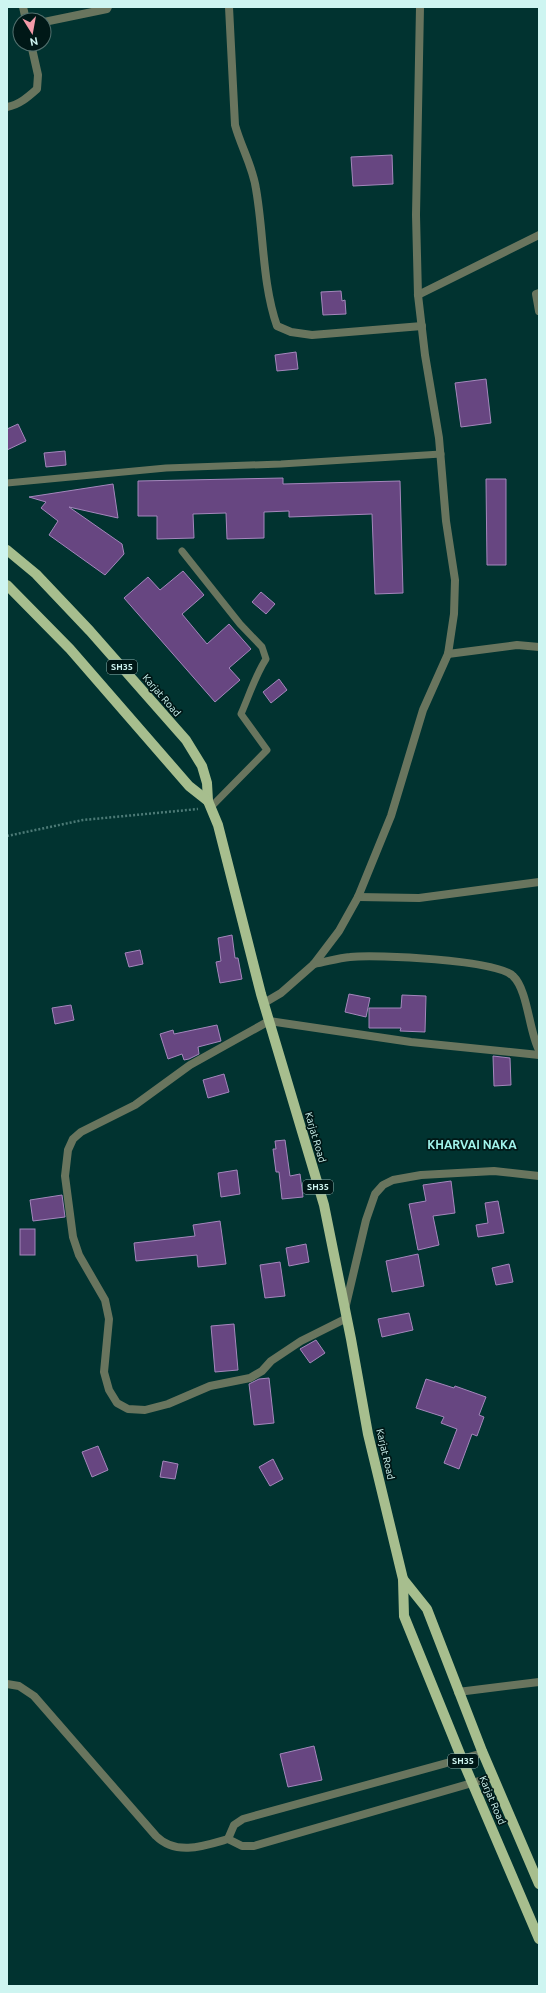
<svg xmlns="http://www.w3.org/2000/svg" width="546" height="1993" font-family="Ubuntu,sans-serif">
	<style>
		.building { fill: #674681; stroke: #a487bc }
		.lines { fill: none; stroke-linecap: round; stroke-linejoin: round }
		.path { stroke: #4c7a76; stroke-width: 2.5; stroke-dasharray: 2 2; stroke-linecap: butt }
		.service { stroke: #69755e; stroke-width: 7 }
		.minor { stroke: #69755e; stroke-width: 8 }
		.tertiary { stroke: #69755e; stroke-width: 8 }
		.primary { stroke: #a7be8e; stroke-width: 10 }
		.labels { text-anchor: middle; stroke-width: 3.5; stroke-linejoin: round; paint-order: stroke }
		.shield { fill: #001817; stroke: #90b3b0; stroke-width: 1 }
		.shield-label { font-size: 9px; font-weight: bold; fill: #cef5f1 }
		.street-label { font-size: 10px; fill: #cef5f1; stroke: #001817 }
		.quarter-label { font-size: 12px; font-weight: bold; fill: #a1f5ed; stroke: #001817 }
	</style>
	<rect width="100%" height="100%" fill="#013330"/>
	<!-- building -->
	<g class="building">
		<path d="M392,155l1,29 -40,2 -2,-29z"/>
		<path d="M341,291l1,10 3,-1 1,14 -23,1 -2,-23z"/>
		<path d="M296,352l2,17 -21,2 -2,-16z"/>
		<path d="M486,379l5,44 -30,4 -6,-44z"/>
		<path d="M18,424l8,17 -19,9v-21z"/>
		<path d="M65,451l1,14 -20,2 -2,-14z"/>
		<path d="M283,478v6l117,-3 3,112 -28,1 -3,-80 -83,3v-6l-25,1v26l-37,1 -1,-26 -33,1 1,24 -37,1v-23h-19v-35z"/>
		<path d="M486,479h20v86h-19z"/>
		<path d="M113,484l5,34 -49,-11 53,37 2,10 -19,21 -56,-40 9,-14 -17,-13 5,-6 -17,-5z"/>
		<path d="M183,571l21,24 -22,19 25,30 22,-20 22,25 -22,19 11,12 -25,22 -91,-104 24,-21 12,13z"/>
		<path d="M261,592l14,12 -9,10 -14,-12z"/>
		<path d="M279,679l8,11 -16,13 -8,-11z"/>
		<path d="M232,935l3,23h3l4,21 -22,4 -4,-21 5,-1 -3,-23z"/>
		<path d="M140,950l3,14 -14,3 -4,-14z"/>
		<path d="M349,994l21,4 -4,19 -21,-5z"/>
		<path d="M402,995l24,1 -1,36 -25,-1 1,-3h-32v-20h32z"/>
		<path d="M71,1005l3,15 -19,4 -3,-16z"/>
		<path d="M217,1025l4,16 -23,6 1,7 -10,5 -5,1 -2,-6 -14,5 -8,-25 13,-4 1,4z"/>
		<path d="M493,1056l17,2 1,27 -17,1z"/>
		<path d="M224,1074l5,18 -21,6 -5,-18z"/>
		<path d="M285,1140l5,36 10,-2 3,23 -21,2 -3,-27h-3l-3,-23h3l-1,-8z"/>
		<path d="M237,1170l3,24 -19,3 -3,-24z"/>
		<path d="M451,1181l4,32 -22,3 6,29 -21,5 -9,-46 17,-3 -3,-16z"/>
		<path d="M62,1195l3,22 -32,4 -3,-21z"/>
		<path d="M498,1201l6,32 -26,4 -2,-12 12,-2 -3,-20z"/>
		<path d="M220,1221l6,43 -28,3 -1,-12 -61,6 -2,-18 61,-7 -2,-11z"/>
		<rect x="20" y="1229" width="15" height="26"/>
		<path d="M306,1244l3,18 -20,4 -3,-18z"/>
		<path d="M418,1254l6,32 -32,6 -6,-31z"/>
		<path d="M280,1262l5,34 -20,2 -5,-33z"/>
		<path d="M509,1264l4,18 -17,3 -4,-17z"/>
		<path d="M409,1313l4,17 -31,7 -4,-18z"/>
		<path d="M234,1324l4,46 -23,2 -4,-46z"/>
		<path d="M316,1340l9,13 -15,10 -10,-14z"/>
		<path d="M269,1378l5,45 -20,2 -5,-41 10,-5z"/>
		<path d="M426,1379l28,9 1,-2 31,11 -7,18 5,2 -7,19 -5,-2 -13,35 -15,-6 13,-34 -16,-6 3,-6 -28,-9z"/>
		<path d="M98,1446l10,24 -16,7 -10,-25z"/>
		<path d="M273,1459l10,20 -13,7 -11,-19z"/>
		<path d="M163,1461l15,3 -3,15 -15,-2z"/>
		<path d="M314,1746l8,34 -34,7 -8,-33z"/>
	</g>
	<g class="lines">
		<!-- path -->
		<path class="path" d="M7,836l76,-16 115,-11"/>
		<!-- service -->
		<g class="service">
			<path d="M7,483l159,-15 115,-4 160,-10"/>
			<path d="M182,551l58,73 22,23 4,12c-11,17 -17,37 -25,55l26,36 -57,58"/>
		</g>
		<!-- minor -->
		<g class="minor">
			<path d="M23,7l3,13"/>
			<path d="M229,7l6,118c6,22 18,42 21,64 8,45 6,94 21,137l14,6 21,3 110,-9"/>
			<path d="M44,22l63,-13 1,-2"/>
			<path d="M7,107c12,-2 21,-10 30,-18l1,-14 -7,-31"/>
			<path d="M539,293l-3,1 3,17"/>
			<path d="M418,295l121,-60"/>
			<path d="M448,654l69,-9 22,2"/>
			<path d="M358,897l61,1 120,-16"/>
			<path d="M314,964c12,-2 24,-6 36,-7 26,-3 147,3 163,19 15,14 16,56 26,74"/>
			<path d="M345,1309l21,-89 9,-26 8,-9 10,-5 28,-5 73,-4 45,5"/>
			<path d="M347,1318l-46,23 -30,20 -9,10 -12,7 -40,8 -42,18 -23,6 -17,-1 -11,-6 -8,-13 -5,-18 5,-53 -4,-19 -26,-45 -6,-18 -8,-61 3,-26 5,-11 8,-7 54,-27 55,-40 79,-44 142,21 128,13"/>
			<path d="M7,1684l12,2 15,10 122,140c20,20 48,10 72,3l14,7h12l239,-69"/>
			<path d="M458,1692l81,-10"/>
			<path d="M228,1839l6,-14 9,-6 240,-66"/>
		</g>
		<!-- tertiary -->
		<path class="tertiary" d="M264,1003l17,-10 33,-29 25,-33 19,-34 33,-81 32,-106 25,-56 6,-40 1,-34 -9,-59 -7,-83 -14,-83 -7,-60 -2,-80 4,-208"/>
		<!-- primary -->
		<g class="primary">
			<path d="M7,550l29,24 54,57 96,109 16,26 5,17 1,18 10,24 43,169 63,211 27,134 17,95 35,145 1,37 58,143 77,180"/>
			<path d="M7,585l63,64 119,137 19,15"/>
			<path d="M403,1579l24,30 55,142 57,133"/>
		</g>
	</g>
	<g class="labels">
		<!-- shield labels -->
		<g class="shield">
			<rect x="107" y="660" width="30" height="14" rx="3"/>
			<rect x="303" y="1180" width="30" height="14" rx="3"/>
			<rect x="448" y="1754" width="30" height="14" rx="3"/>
		</g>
		<g class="shield-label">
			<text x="122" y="670">SH35</text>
			<text x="318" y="1190">SH35</text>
			<text x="463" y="1764">SH35</text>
		</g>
		<!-- street labels -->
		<g class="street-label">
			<text transform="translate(162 695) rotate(49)" y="4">Karjat Road</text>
			<text transform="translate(316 1137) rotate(74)" y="4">Karjat Road</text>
			<text transform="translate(386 1454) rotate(77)" y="4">Karjat Road</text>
			<text transform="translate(493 1800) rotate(67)" y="4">Karjat Road</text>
		</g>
		<!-- quarter labels -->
		<g class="quarter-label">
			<text x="472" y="1149">KHARVAI NAKA</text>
		</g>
	</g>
	<!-- border -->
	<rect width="546" height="1993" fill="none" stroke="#cef5f1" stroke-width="16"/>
	<!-- north arrow -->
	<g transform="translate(32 32) rotate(169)"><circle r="19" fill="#001817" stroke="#52706e"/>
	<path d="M0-3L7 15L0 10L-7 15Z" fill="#f39aa9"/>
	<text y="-6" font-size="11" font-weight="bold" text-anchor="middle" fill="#cef5f1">N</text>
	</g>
</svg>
